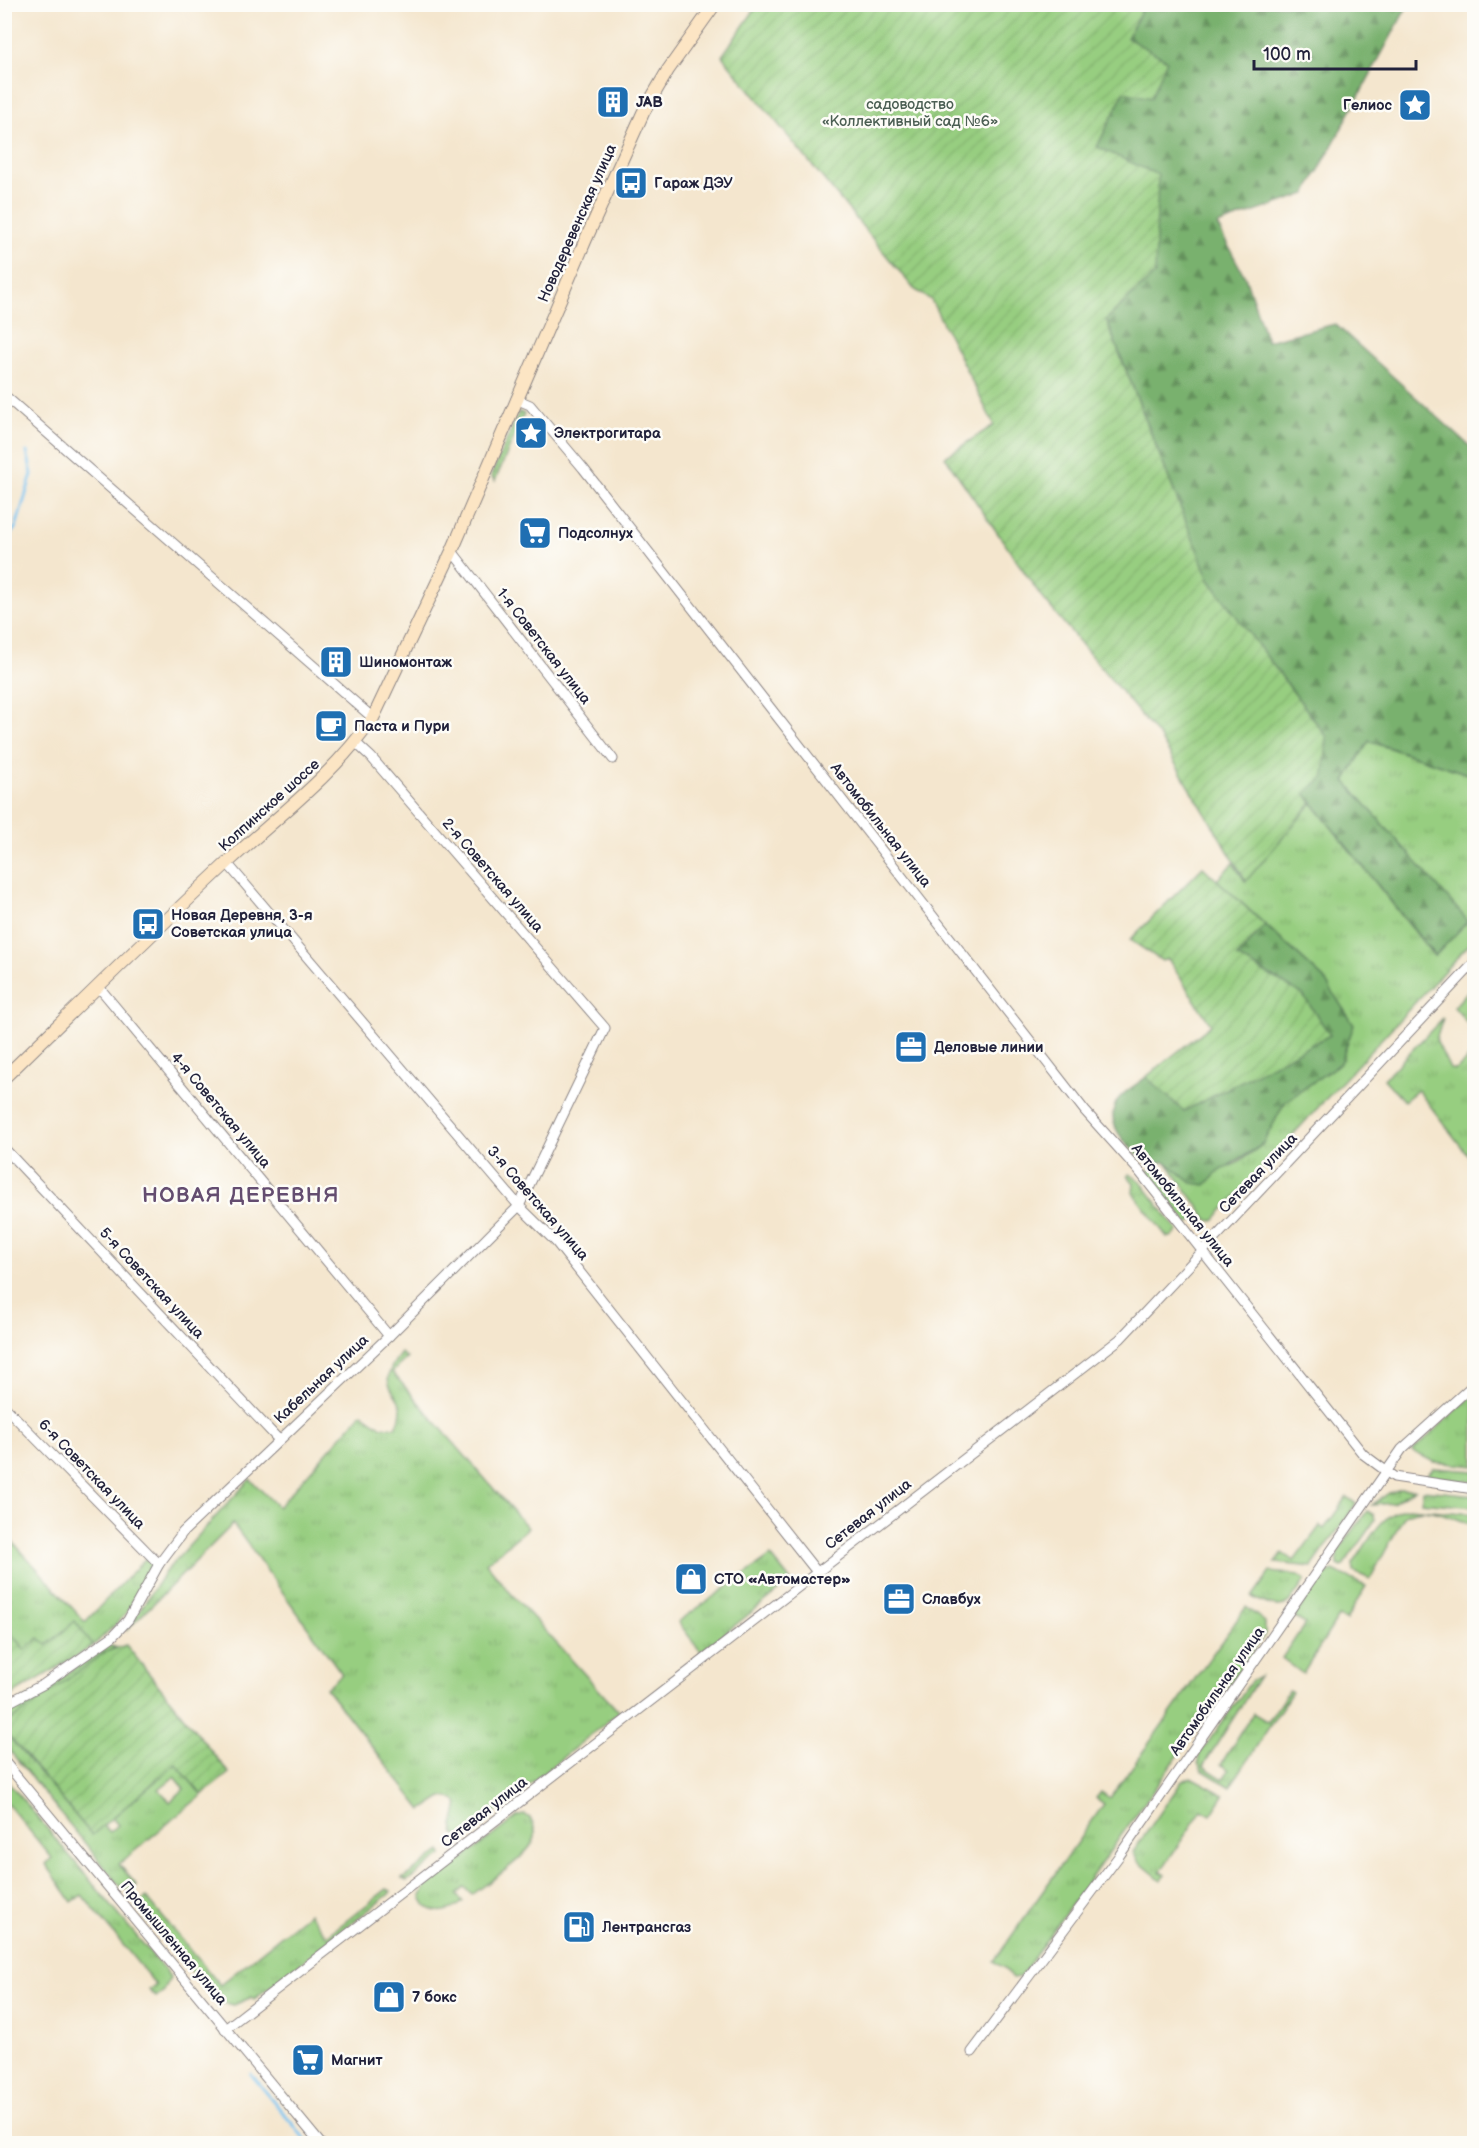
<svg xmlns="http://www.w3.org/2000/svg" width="1479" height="2148" font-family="'Balsamiq Sans',sans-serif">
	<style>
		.grass { fill: url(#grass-tufts); stroke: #5c785e; stroke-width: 1.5; fill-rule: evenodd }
		.forest { fill: url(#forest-firs); stroke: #4e6a54; stroke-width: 1.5 }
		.garden { fill: url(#garden-furrows); stroke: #5c785e; stroke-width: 1.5 }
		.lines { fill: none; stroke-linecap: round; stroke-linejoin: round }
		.stream { stroke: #75c1ef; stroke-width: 3 }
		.minor-casing { stroke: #8b8484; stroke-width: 11 }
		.secondary-casing { stroke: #8b8484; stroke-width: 14 }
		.minor { stroke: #fff; stroke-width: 9 }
		.secondary { stroke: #fce5c4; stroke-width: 12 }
		.labels { text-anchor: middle; stroke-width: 5; stroke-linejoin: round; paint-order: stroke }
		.poi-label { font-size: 15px; font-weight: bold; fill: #22223b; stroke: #fdfcf7; text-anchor: start }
		.park-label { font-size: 15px; fill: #4b5e53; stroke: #fdfcf7 }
		.street-label { font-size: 15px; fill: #22223b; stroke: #fdfcf7 }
		.district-label { font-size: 21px; font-weight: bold; letter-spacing: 1.5px; fill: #644d70; stroke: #fdfcf7 }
	</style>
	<defs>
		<pattern id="grass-tufts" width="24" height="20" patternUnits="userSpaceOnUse" patternTransform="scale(1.5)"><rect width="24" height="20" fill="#97ce80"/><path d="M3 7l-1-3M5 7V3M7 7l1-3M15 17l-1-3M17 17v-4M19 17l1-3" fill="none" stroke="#82b170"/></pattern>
		<pattern id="forest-firs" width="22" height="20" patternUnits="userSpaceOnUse" patternTransform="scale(1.5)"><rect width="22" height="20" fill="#79b16e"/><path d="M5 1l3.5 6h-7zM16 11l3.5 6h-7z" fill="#63905c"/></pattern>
		<pattern id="garden-furrows" width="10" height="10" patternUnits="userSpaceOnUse" patternTransform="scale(1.5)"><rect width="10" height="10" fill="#97ce80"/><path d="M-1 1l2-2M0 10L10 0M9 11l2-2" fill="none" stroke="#82b170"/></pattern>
	</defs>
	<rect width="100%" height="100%" fill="#fdfcf7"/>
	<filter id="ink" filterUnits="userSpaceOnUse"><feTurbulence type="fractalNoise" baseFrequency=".0167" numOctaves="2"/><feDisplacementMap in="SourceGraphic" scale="12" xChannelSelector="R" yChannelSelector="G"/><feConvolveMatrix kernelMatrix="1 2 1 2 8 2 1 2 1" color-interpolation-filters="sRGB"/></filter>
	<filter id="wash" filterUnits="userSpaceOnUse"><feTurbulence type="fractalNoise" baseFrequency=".008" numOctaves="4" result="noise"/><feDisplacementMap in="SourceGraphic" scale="24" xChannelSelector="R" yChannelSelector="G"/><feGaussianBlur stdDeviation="1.35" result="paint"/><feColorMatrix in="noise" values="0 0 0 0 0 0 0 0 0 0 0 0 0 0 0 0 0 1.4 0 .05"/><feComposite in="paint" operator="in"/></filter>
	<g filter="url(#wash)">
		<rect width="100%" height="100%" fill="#f4e6ce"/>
		<!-- grass -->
		<g class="grass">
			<path d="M519,412l5,2 -29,67 -4,-5z"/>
			<path d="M1368,741l106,35v163l-261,282 -5,-1 -42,-58 26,21 45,-20 25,-18 23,-43 55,-39 -16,-84 -107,-99 16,-17 12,18 67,-78 122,153 33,-35 -122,-140z"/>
			<path d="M1474,984v47l-20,-24z"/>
			<path d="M1443,1018l-7,22 14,29 6,1 18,-17v110l-56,-73 -14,11 -20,-22z"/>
			<path d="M1146,1170l18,2 31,40v6l-7,6z"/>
			<path d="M1130,1174l11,8 37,49 -7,6h-4l-34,-44 1,-10 -6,-7z"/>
			<path d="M401,1353l6,5 -15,14 136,156 -42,35 21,26 112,123 -156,126 -8,-4 -2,-9 5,-21 -4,-5 -12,-2 -20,13 -96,-122 16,-14 -109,-150 -107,107 39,-59 85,-93 28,28 84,-94 20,14h14c20,-40 -30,-30 5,-74z"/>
			<path d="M1474,1394v72l-40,-4 -22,-11z"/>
			<path d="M1434,1468l40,3v11l-49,-5z"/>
			<path d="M1401,1489h14l-22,14 -21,2 17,-12z"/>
			<path d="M1423,1490l51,5v12l-53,-5z"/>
			<path d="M1347,1497l9,7 -44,63 -37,-4 7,-10 12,8 26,-35 4,3z"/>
			<path d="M1409,1508l65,6v11c-21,-6 -46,-23 -69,-10l-35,64 -16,-7 -1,-8c14,-20 29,-54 56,-56z"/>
			<path d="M1367,1511l7,4 1,5 -33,47 -4,-2 -1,-12z"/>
			<path d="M4,1532l81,90 61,-64 8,8 -29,49 -32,31 -46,-1 -22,5 -20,-24z"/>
			<path d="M771,1556l20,25 -90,71 -23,-30z"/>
			<path d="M1333,1571l33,15 -20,34 -8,-3 -35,57 -21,-16 23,-34 -11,-7 28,-41z"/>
			<path d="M1270,1572l29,3 6,5c-18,28 -21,33 -53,17z"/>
			<path d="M1246,1607l19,15v12l-245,343 -8,1 -8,-10 -10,-7 110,-157 -8,-6 5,-6 9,6z"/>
			<path d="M108,1645l7,2 -110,78v-15l41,-22z"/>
			<path d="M1260,1676l-57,90 20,13 6,-9 -8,-6 32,-51 15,9 21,-32 3,2 -62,95 -28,-17 -4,-7 1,-8 53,-75z"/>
			<path d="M4,1731l88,104 11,-10 7,7 8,-7 -6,-7 64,-54 26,31 -83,69 18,22 -11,4 -7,-5 -114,-140zM174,1777l10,12 -14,13 -11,-13z"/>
			<path d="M1191,1777l33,18 -13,20 -9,-5 -42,62 5,3 -4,5 -23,-19 -5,-9 49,-71z"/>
			<path d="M5,1778l163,196 2,3 -6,14 -8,6 -7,-7 7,-5 -74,-90 -10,7 -26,-38 6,-6 -47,-57z"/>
			<path d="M525,1815l5,3c3,6 6,12 5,19 -4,18 -48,46 -63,58l-7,-8 -8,8 6,7c-15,12 -35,15 -42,-6l4,-8 93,-72z"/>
			<path d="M441,1851l1,4 -35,26 -5,-2z"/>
			<path d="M387,1889l4,2 -2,3 -135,105 -2,-2 -18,8 -17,-3 -73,-85 -7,-12 9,-8 74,88 89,-72 18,23z"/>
		</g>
		<!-- forest -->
		<g class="forest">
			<path d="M1144,5h264l-102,189 -89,31 28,52 22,64 68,-17 139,126v326l-105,-35 -24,40 123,140 -33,35 -131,-163 23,-56 -118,-157 -103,-261 49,-45 -58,-127 27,-55 42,-32 -39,-22z"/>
			<path d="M1265,925l59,54 30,46 -14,38 -55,39 -23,43 -44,27 -12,13 -14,-2 -26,-21 -18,2c-16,-15 -46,-37 -31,-63 5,-9 21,-17 29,-24l38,33 146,-75 -28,-41 -65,-37z"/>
		</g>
		<!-- garden -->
		<g class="garden">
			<path d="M758,5h386l-17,33 40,22 -16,38 -27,-6 -27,55 61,28 -3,99 -49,46 103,260 118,157 -3,40 -19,16 7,10 -66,78 -86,-143 -119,-142 -96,-139 49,-32 -63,-125 -17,-11 -192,-233z"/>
			<path d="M1203,867l62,58 -28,32 65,37 28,41 -146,76 -38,-34 65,-52 -43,-66 -6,2 -32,-21z"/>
			<path d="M75,1621l18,25 -88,53 -1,-73 21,24 14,-12 8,7z"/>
			<path d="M126,1645l103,128 -27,22 -26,-31 -84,71 -87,-104v-6l100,-73z"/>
		</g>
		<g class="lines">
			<!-- stream -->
			<g class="stream">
				<path d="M4,542l12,-15 16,-53 -5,-22"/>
				<path d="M251,2074l58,70"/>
			</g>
		</g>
	</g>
	<g filter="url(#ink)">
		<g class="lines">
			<!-- minor casing -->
			<g class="minor-casing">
				<g id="minor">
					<path d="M4,395l369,323"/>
					<path d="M516,399l14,6 53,63 502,643 54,60 224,283 31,23 80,12"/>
					<path d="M452,551l161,208"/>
					<path d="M227,863l292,343 37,36 261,330"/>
					<path d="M98,986l291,350"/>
					<path d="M4,1148l274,291"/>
					<path d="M4,1406l155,158"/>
					<path d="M4,1705l40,-21 69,-48 15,-16 31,-56 24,-32 206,-196 130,-130 86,-178 -234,-271 -15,-14"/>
					<path d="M4,1761l317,383"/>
					<path d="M225,2029l895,-690 354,-376"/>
					<path d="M972,2052l147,-196 283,-407 72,-65"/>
				</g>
			</g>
			<!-- secondary casing -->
			<g class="secondary-casing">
				<path id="secondary" d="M4,1078c74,-72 148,-145 224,-216 50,-46 106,-87 145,-144l79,-167 134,-312 57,-126 25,-43 47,-66"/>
			</g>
			<!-- minor -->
			<use href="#minor" class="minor"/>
			<!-- secondary -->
			<use href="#secondary" class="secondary"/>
		</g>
	</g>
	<!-- icons -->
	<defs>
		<g id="building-square" transform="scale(1.725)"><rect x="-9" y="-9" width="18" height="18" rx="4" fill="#1f6fb2" stroke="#fdfcf7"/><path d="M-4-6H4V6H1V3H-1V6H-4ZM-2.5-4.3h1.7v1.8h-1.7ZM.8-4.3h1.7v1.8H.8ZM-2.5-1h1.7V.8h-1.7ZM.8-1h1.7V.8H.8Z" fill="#fff"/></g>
		<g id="sight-square" transform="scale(1.725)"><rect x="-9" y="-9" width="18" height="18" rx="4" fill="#1f6fb2" stroke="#fdfcf7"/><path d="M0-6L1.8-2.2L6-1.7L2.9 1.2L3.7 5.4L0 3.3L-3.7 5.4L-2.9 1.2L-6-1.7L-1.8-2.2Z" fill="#fff"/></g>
		<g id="bus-square" transform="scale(1.725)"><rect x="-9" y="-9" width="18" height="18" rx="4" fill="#1f6fb2" stroke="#fdfcf7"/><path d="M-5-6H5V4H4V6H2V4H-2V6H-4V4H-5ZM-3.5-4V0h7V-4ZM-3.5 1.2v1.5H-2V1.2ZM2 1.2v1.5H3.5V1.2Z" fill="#fff"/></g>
		<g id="supermarket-square" transform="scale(1.725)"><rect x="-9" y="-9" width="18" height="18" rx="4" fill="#1f6fb2" stroke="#fdfcf7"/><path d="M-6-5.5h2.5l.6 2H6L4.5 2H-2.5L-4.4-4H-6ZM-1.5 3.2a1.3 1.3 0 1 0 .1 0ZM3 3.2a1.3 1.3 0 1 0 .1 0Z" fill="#fff"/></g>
		<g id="cafe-square" transform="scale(1.725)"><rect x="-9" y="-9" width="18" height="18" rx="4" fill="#1f6fb2" stroke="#fdfcf7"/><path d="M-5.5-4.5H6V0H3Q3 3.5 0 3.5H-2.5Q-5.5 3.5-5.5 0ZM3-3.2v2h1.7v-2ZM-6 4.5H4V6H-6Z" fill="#fff"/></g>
		<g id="office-square" transform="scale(1.725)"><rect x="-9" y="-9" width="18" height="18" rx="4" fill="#1f6fb2" stroke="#fdfcf7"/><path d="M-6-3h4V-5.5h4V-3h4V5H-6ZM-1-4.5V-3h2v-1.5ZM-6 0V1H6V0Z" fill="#fff"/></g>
		<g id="shop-square" transform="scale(1.725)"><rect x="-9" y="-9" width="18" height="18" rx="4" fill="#1f6fb2" stroke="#fdfcf7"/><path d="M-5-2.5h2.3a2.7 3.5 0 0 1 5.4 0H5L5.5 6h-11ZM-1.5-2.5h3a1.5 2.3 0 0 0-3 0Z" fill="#fff"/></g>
		<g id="fuel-square" transform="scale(1.725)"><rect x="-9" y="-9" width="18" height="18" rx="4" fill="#1f6fb2" stroke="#fdfcf7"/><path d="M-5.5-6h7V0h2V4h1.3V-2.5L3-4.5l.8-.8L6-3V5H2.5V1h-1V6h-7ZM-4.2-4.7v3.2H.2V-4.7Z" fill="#fff"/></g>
	</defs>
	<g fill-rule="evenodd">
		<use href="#building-square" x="613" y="102"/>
		<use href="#sight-square" x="1415" y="105"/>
		<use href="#bus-square" x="631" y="183"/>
		<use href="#sight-square" x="531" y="433"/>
		<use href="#supermarket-square" x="535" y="533"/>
		<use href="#building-square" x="336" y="662"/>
		<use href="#cafe-square" x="331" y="726"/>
		<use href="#bus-square" x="148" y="924"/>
		<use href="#office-square" x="911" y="1047"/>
		<use href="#shop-square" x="691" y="1579"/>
		<use href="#office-square" x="899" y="1599"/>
		<use href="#fuel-square" x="579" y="1927"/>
		<use href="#shop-square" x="389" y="1997"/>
		<use href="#supermarket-square" x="308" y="2060"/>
	</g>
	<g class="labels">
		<!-- poi labels -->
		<g class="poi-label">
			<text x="636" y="107">JAB</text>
			<text x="1392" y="110" text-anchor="end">Гелиос</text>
			<text x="654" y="188">Гараж ДЭУ</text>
			<text x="554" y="438">Электрогитара</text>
			<text x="558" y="538">Подсолнух</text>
			<text x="359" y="667">Шиномонтаж</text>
			<text x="354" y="731">Паста и Пури</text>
			<text x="171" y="920">Новая Деревня, 3-я<tspan x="171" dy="17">Советская улица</tspan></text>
			<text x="934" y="1052">Деловые линии</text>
			<text x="714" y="1584">СТО «Автомастер»</text>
			<text x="922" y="1604">Славбух</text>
			<text x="602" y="1932">Лентрансгаз</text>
			<text x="412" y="2002">7 бокс</text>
			<text x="331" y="2065">Магнит</text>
		</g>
		<!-- park labels -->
		<g class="park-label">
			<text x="910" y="109">садоводство<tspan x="910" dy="17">«Коллективный сад №6»</tspan></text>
		</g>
		<!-- street labels -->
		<g class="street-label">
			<text transform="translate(577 223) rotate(-66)" y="5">Новодеревенская улица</text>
			<text transform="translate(544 646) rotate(52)" y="5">1-я Советская улица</text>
			<text transform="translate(269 805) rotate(-42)" y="5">Колпинское шоссе</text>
			<text transform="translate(881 825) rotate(52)" y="5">Автомобильная улица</text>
			<text transform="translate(493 875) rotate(49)" y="5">2-я Советская улица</text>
			<text transform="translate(221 1110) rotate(50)" y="5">4-я Советская улица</text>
			<text transform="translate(1258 1173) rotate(-46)" y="5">Сетевая улица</text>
			<text transform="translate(538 1203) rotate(49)" y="5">3-я Советская улица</text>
			<text transform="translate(1183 1205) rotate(51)" y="5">Автомобильная улица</text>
			<text transform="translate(152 1283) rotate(47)" y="5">5-я Советская улица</text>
			<text transform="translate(321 1379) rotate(-43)" y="5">Кабельная улица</text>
			<text transform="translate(92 1474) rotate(46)" y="5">6-я Советская улица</text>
			<text transform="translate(868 1514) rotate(-38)" y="5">Сетевая улица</text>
			<text transform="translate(1217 1691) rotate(-55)" y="5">Автомобильная улица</text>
			<text transform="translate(484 1812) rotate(-38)" y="5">Сетевая улица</text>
			<text transform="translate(174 1943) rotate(50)" y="5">Промышленная улица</text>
		</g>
		<!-- district labels -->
		<g class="district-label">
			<text x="241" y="1202">НОВАЯ ДЕРЕВНЯ</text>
		</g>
	</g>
	<!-- margin -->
	<rect width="1479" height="2148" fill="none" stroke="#fdfcf7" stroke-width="24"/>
	<!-- scale -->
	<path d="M1254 60v9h162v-9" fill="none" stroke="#22223b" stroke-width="3"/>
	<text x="1263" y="60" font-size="18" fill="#22223b" stroke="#fdfcf7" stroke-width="4.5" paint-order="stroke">100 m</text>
</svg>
